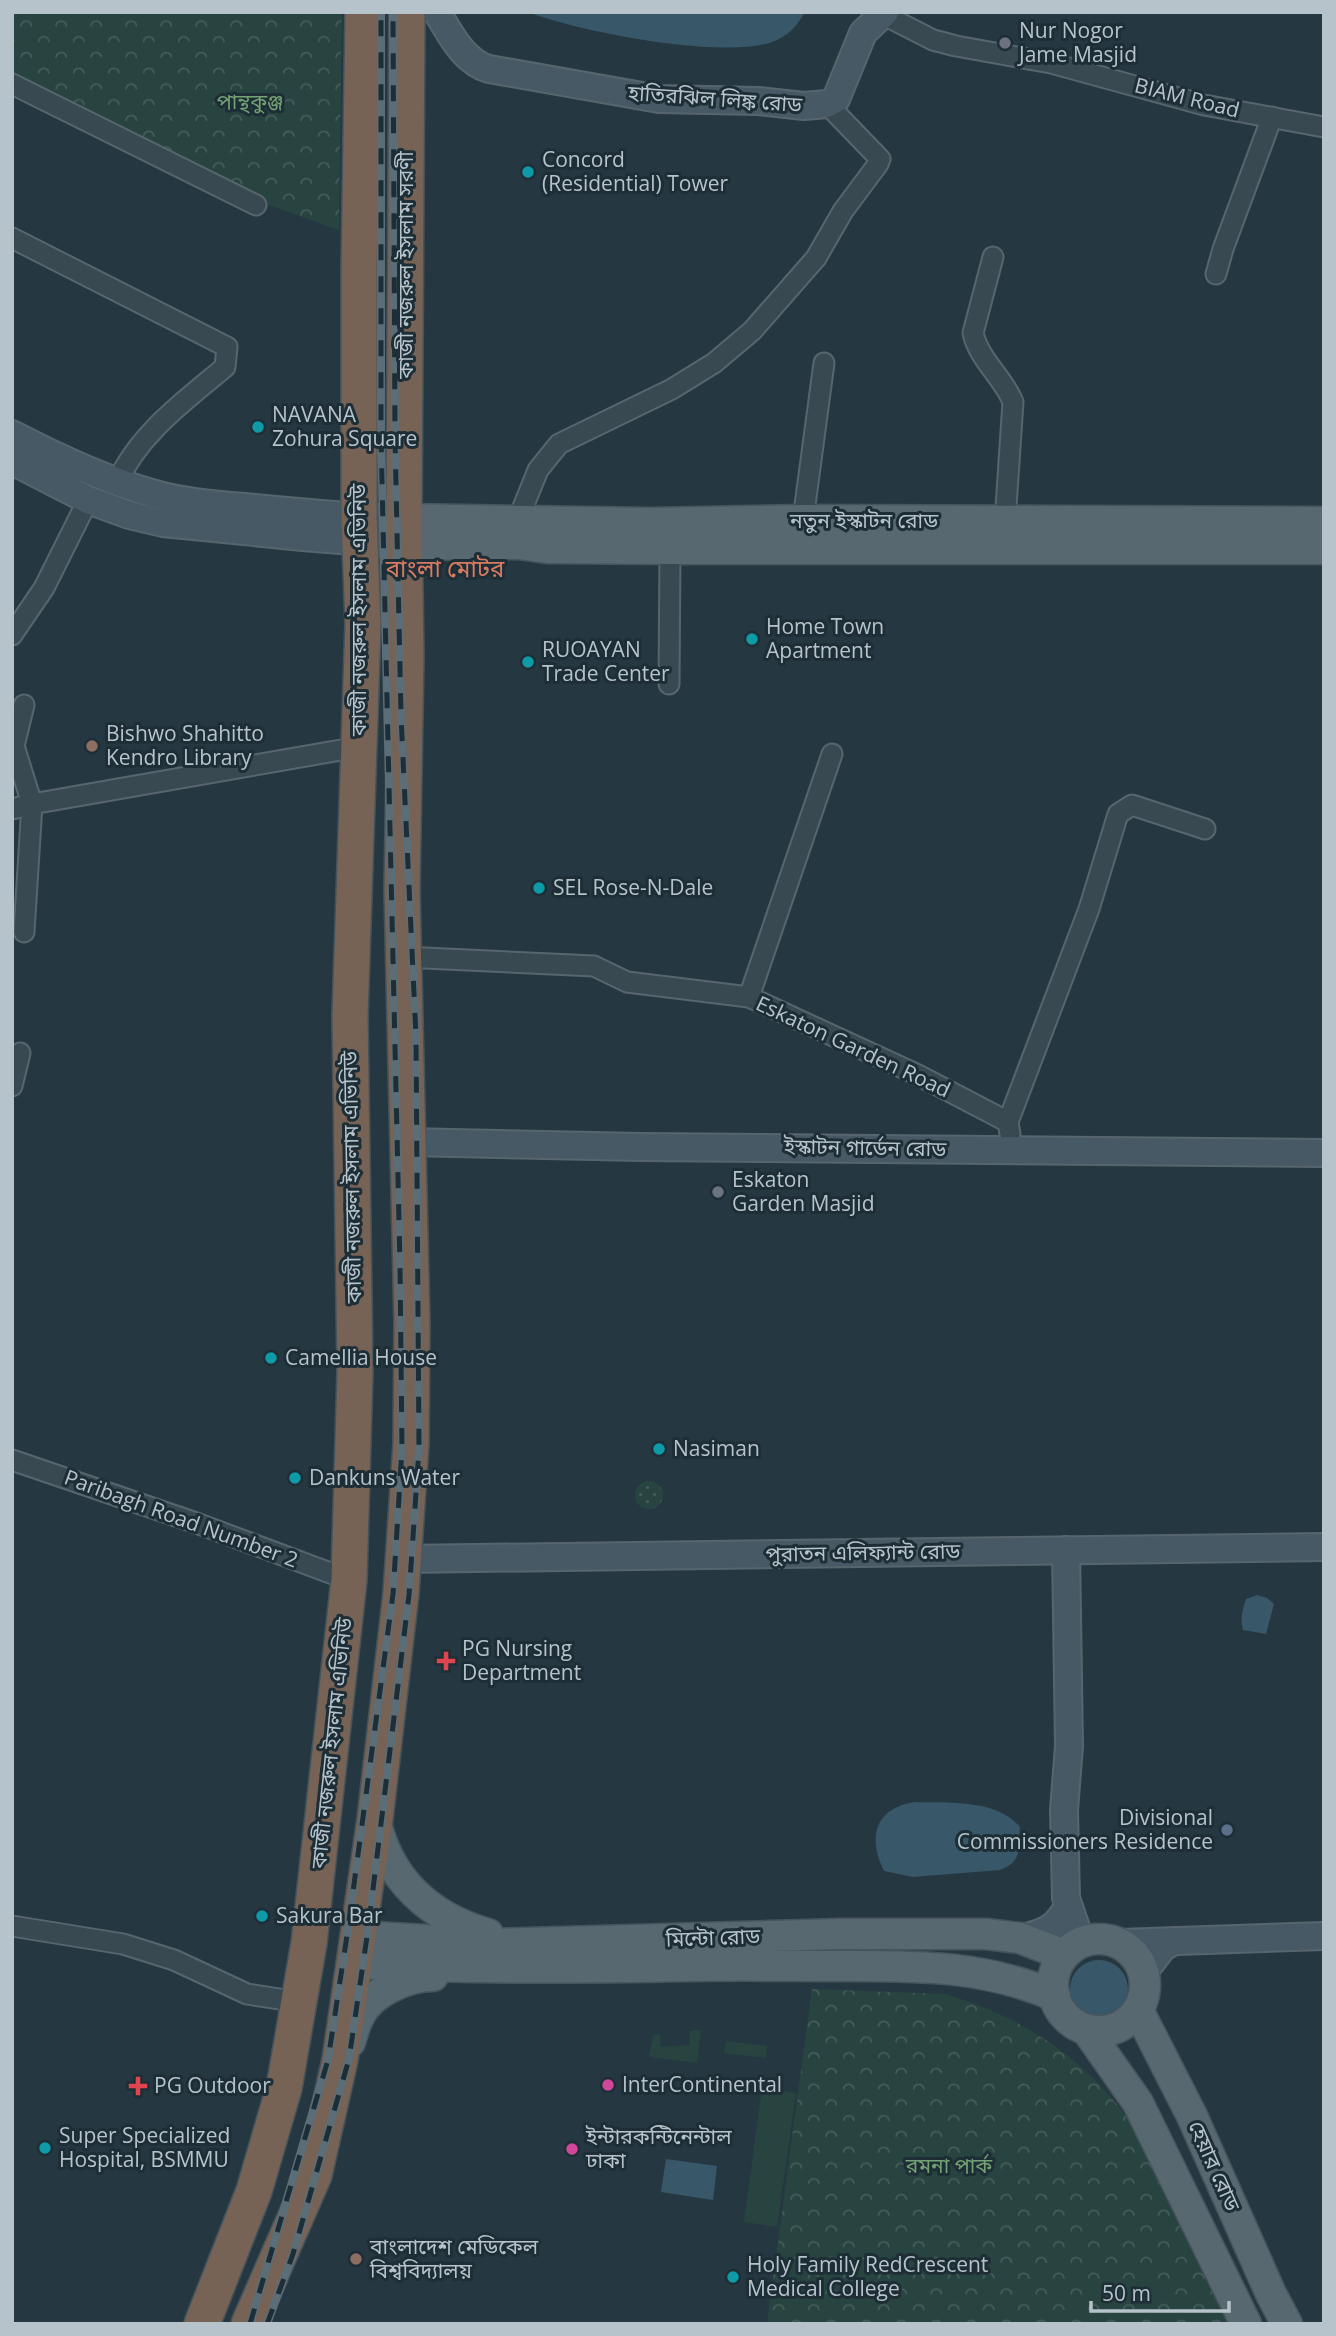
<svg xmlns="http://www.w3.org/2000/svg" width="1336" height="2336" font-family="'Open Sans','Noto Sans Bengali',sans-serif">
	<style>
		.grass { fill: #284440 }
		.park { fill: url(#park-crowns) }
		.garden { fill: url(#garden-dots) }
		.water { fill: #385769 }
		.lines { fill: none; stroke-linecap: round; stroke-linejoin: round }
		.street-casing { stroke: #57666e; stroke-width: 23 }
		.secondary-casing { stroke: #57666e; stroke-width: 30 }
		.primary-casing { stroke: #46555d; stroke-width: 33 }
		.highway-casing { stroke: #44535b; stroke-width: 38 }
		.street { stroke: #394951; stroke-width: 19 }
		.secondary { stroke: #475964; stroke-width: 26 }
		.primary { stroke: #576871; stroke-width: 30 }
		.highway { stroke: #776256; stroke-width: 35 }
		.rail-casing { stroke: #5b6e78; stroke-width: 8 }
		.rail { stroke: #1e2e36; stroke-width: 5; stroke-dasharray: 16; stroke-linecap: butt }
		.worship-dot { fill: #6b7280; stroke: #1e2e36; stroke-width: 2.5 }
		.culture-dot { fill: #0f9aa8; stroke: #1e2e36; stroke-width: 2.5 }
		.education-dot { fill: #8d6e63; stroke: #1e2e36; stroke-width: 2.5 }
		.health-dot { fill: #e0444e; stroke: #1e2e36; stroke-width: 2.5 }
		.service-dot { fill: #5c6f8a; stroke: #1e2e36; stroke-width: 2.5 }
		.hotel-dot { fill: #d1479c; stroke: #1e2e36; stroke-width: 2.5 }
		.labels { text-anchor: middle; stroke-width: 6; stroke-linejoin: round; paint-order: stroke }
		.poi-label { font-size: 21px; fill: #b6c3cb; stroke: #1e2e36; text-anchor: start }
		.street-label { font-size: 21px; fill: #b6c3cb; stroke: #1e2e36 }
		.park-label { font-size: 21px; fill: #73a273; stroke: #1e2e36 }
		.quarter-label { font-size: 24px; fill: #d97b63; stroke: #1e2e36 }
	</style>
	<defs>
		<pattern id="park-crowns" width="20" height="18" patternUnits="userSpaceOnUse" patternTransform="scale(1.75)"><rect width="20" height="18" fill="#284440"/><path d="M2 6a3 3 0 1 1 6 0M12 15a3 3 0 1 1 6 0" fill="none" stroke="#455d5a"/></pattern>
		<pattern id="garden-dots" width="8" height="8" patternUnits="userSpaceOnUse" patternTransform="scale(1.75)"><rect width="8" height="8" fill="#284440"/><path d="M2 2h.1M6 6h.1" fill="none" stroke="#455d5a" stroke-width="1.8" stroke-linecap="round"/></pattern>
	</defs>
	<rect width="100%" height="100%" fill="#253841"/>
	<!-- grass -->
	<g class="grass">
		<path d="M701,2030l-4,33 -48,-6 4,-22h7l1,12 29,-2v-14z"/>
		<path d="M726,2041l41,5 -1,12 -42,-5z"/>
		<path d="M762,2088l34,5 -19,134 -33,-5z"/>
	</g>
	<!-- park -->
	<g class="park">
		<path d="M12,12h330l-3,218 -124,-44 -203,-90z"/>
		<path d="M812,1989l132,5c78,22 141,64 188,130l104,200h-469z"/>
	</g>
	<!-- garden -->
	<circle class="garden" cx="649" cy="1495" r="14"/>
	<!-- water -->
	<g class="water">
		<path d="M528,12h277c-7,12 -14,21 -26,27 -43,24 -204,-8 -251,-27z"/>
		<path d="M1257,1595l10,3 7,6 -8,30 -23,-4c-3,-12 -1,-19 3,-31z"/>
		<path d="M915,1802c34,1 82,-3 105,25 -2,22 3,34 -20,43l-87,7 -29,-6c-17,-34 -9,-63 31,-69z"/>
		<circle cx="1099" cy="1989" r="29"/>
		<path d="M666,2159l51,7 -4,34 -52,-8z"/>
	</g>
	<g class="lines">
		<!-- street casing -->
		<g class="street-casing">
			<g id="street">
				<path d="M882,14l51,26 23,6 95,17 153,42 120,22"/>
				<path d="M12,84l244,121"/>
				<path d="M12,238l215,109 -2,20c-39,33 -87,67 -108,116"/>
				<path d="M993,257l-20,76c6,27 30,44 40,69l-8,120"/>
				<path d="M1216,274l7,-25 49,-132"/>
				<path d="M803,520l21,-157"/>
				<path d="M517,522l21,-52 21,-26 113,-55 42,-26 38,-32 64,-73 27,-47 35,-47 2,-5 -53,-55"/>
				<path d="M12,635l32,-47 44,-88"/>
				<path d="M669,684l1,-135"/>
				<path d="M12,809l20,-5 -18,-58 10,-41"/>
				<path d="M24,932l8,-128 326,-57"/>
				<path d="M403,957l191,9 33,16 122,15 169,78 90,47"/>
				<path d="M749,997l83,-243"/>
				<path d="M12,1086l8,-33"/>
				<path d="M1010,1134l-2,-12 81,-213 29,-95 14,-9 73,24"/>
				<path d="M12,1460l187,64 150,56"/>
				<path d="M12,1926l111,18 51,16 73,34 52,8"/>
			</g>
		</g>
		<!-- secondary casing -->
		<g class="secondary-casing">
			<g id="secondary">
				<path d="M437,12c14,23 26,49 52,57l170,30 99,2 46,5 23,-2 9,-5 27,-66 22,-21"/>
				<path d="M12,434c46,24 93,46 143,60 32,9 67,11 100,14 50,5 99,9 149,11"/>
				<path d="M12,461l76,39 41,15 34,8 140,14 101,8"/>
				<path d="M407,1142l234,5 683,6"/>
				<path d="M1066,1550l3,196 -5,64 2,88 15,44"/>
				<path d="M403,1559l921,-12"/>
				<path d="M1020,1938c24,-4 37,-10 48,-32"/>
				<path d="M1120,1943l204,-7"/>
				<path d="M1144,1972l19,-25 11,-6"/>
			</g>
		</g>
		<!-- primary casing -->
		<g class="primary-casing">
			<g id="primary">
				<path d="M404,519l247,4 152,-3 521,2"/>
				<path d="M404,545l115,-1 28,4 123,1h654"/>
				<path d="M375,1819c13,60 54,98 113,115"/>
				<path d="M358,1936l135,8 346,-10h147l34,4 44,17"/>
				<circle cx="1099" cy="1985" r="46"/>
				<path d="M355,1963c113,6 225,5 339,3 49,-1 99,0 148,0 75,0 142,-1 213,30"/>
				<path d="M1138,2010l54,106 79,178 16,30"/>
				<path d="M1086,2029l52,74 108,221"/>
				<path d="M350,2042c3,-9 5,-19 10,-27 11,-23 48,-39 73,-39"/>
			</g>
		</g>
		<!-- highway casing -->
		<g class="highway-casing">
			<g id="highway">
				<path d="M202,2324l52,-133 30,-103 25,-145 40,-363 6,-208 -5,-357 13,-391 -4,-107v-246l4,-259"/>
				<path d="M249,2324l65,-149 26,-115 35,-241 26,-226 10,-149 1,-121 -10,-433 4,-235 -2,-136 3,-507"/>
			</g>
		</g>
		<!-- street -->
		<use href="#street" class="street"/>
		<!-- secondary -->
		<use href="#secondary" class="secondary"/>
		<!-- primary -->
		<use href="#primary" class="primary"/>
		<!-- highway -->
		<use href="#highway" class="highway"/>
		<!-- rail casing -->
		<g class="rail-casing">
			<g id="rail">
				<path d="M250,2324l78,-264 20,-131 45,-335 9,-145 -2,-184 -19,-828v-425"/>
				<path d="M267,2324l26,-70 56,-195 19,-129 41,-335 10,-146 -3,-413 -15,-321 -6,-276 -2,-427"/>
			</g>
		</g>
		<!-- rail -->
		<use href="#rail" class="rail"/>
	</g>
	<!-- markers -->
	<g class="worship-dot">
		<circle cx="1005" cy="43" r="7"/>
		<circle cx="718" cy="1192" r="7"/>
	</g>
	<g class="culture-dot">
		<circle cx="528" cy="172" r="7"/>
		<circle cx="258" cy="427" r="7"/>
		<circle cx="752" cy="639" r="7"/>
		<circle cx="528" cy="662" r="7"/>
		<circle cx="539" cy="888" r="7"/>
		<circle cx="271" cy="1358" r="7"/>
		<circle cx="659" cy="1449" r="7"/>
		<circle cx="295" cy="1478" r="7"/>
		<circle cx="262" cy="1916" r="7"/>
		<circle cx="45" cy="2148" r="7"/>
		<circle cx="733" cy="2277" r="7"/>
	</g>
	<g class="education-dot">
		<circle cx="92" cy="746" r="7"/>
		<circle cx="356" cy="2259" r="7"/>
	</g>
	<g class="health-dot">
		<path d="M442.5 1650.5h7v7h7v7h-7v7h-7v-7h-7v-7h7z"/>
		<path d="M134.5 2075.5h7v7h7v7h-7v7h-7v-7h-7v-7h7z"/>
	</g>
	<circle class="service-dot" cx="1227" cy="1830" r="7"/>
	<g class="hotel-dot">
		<circle cx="608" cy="2085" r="7"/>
		<circle cx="572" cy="2149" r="7"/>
	</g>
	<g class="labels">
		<!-- poi labels -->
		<g class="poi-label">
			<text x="1019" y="38">Nur Nogor<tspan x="1019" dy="24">Jame Masjid</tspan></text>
			<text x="542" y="167">Concord<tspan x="542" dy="24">(Residential) Tower</tspan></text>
			<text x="272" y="422">NAVANA<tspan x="272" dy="24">Zohura Square</tspan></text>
			<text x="766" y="634">Home Town<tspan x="766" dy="24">Apartment</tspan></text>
			<text x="542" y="657">RUOAYAN<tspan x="542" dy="24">Trade Center</tspan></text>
			<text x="106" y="741">Bishwo Shahitto<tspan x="106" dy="24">Kendro Library</tspan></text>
			<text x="553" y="895">SEL Rose-N-Dale</text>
			<text x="732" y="1187">Eskaton<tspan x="732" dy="24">Garden Masjid</tspan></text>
			<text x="285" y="1365">Camellia House</text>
			<text x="673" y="1456">Nasiman</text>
			<text x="309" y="1485">Dankuns Water</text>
			<text x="462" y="1656">PG Nursing<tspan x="462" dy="24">Department</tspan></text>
			<text x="1213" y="1825" text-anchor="end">Divisional<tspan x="1213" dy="24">Commissioners Residence</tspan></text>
			<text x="276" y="1923">Sakura Bar</text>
			<text x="622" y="2092">InterContinental</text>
			<text x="154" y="2093">PG Outdoor</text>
			<text x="59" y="2143">Super Specialized<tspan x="59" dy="24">Hospital, BSMMU</tspan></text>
			<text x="586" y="2144">ইন্টারকন্টিনেন্টাল<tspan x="586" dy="24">ঢাকা</tspan></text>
			<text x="370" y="2254">বাংলাদেশ মেডিকেল<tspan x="370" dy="24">বিশ্ববিদ্যালয়</tspan></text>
			<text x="747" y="2272">Holy Family RedCrescent<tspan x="747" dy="24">Medical College</tspan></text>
		</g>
		<!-- street labels -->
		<g class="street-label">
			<text transform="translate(1187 98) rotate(14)" y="7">BIAM Road</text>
			<text transform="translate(715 99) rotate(4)" y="7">হাতিরঝিল লিঙ্ক রোড</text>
			<text transform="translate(406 265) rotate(-90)" y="7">কাজী নজরুল ইসলাম সরণী</text>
			<text x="864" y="528">নতুন ইস্কাটন রোড</text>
			<text transform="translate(359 610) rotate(-90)" y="7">কাজী নজরুল ইসলাম এভিনিউ</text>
			<text transform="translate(853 1047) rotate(25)" y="7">Eskaton Garden Road</text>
			<text transform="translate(865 1148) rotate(1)" y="7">ইস্কাটন গার্ডেন রোড</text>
			<text transform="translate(352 1177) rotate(-91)" y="7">কাজী নজরুল ইসলাম এভিনিউ</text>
			<text transform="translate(181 1519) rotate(20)" y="7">Paribagh Road Number 2</text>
			<text transform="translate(863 1553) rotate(-1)" y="7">পুরাতন এলিফ্যান্ট রোড</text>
			<text transform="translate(332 1743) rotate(-84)" y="7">কাজী নজরুল ইসলাম এভিনিউ</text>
			<text transform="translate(713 1938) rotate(-2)" y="7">মিন্টো রোড</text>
			<text transform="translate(1214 2166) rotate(66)" y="7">হেয়ার রোড</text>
		</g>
		<!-- park labels -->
		<g class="park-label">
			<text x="250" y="109">পান্থকুঞ্জ</text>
			<text x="949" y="2173">রমনা পার্ক</text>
		</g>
		<!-- quarter labels -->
		<g class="quarter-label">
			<text x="445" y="577">বাংলা মোটর</text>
		</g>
	</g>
	<!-- border -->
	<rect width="1336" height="2336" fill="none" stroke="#b6c3cb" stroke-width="28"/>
	<!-- scale -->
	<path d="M1091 2301v10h138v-10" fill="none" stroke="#b6c3cb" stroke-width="3.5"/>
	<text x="1102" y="2301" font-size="21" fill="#b6c3cb" stroke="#1e2e36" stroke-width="5" paint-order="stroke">50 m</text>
</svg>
